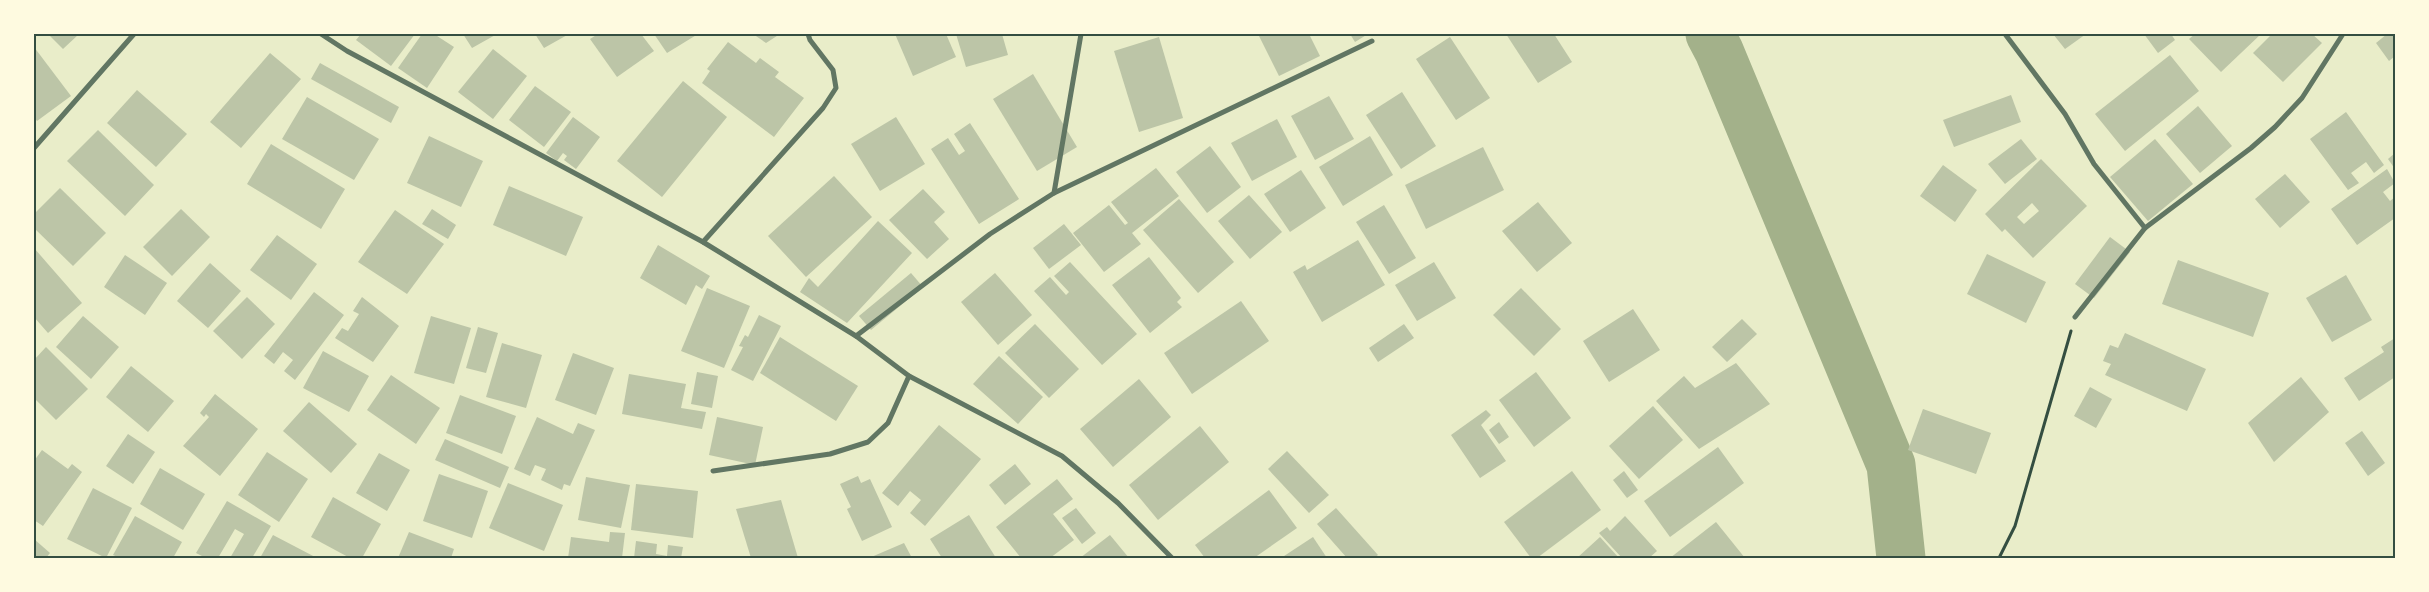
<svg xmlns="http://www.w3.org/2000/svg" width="2429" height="592" font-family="'Roboto Serif',serif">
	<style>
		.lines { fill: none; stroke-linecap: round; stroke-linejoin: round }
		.river { stroke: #a3b18a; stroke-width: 49 }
		.building { fill: #bcc5a7; fill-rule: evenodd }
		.path { stroke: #344e41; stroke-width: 3 }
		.minor { stroke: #617663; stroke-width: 5 }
		.neatline { fill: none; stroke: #344e41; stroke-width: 2 }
	</style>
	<rect width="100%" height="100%" fill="#e9edc9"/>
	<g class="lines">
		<!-- river -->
		<path class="river" d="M1710,34l9,17 172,414 10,93"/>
	</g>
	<!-- building -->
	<g class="building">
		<path d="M48,34h31l-16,15z"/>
		<path d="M361,34h54l-24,32 -35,-26z"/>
		<path d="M422,34h12l20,13 -27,41 -29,-20z"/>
		<path d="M463,34h34l-25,14z"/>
		<path d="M535,34h34l-25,14z"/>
		<path d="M598,34h43l13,17 -37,26 -27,-38z"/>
		<path d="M654,34h44l-31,19z"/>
		<path d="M753,34h27l-14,9z"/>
		<path d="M895,34h51l10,23 -43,19z"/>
		<path d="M956,34h46l6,21 -42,12z"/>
		<path d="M1258,34h51l11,22 -41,20z"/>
		<path d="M1350,34h18l-13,8z"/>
		<path d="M1506,34h48l18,28 -34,21z"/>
		<path d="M2053,34h33l-21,15z"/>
		<path d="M2144,34h27l4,6 -17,13z"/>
		<path d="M2195,34h66l-40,38 -32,-33z"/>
		<path d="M2272,34h40l10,9 -39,39 -30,-29z"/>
		<path d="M2387,34h8v22l-6,5 -13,-18z"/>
		<path d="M1159,37l24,81 -44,14 -25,-81z"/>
		<path d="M1450,37l40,61 -34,22 -40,-61z"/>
		<path d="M728,42l28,21 4,-5 19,14 -4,5 29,21 -30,39 -72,-54 8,-12 -3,-2z"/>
		<path d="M34,47l37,49 -34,25 -3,-4z"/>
		<path d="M493,49l34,27 -34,43 -35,-27z"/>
		<path d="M270,53l31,26 -60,69 -31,-26z"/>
		<path d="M2170,55l29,36 -74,60 -30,-37z"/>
		<path d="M320,63l79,44 -8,16 -80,-44z"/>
		<path d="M1033,74l44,73 -40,24 -44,-72z"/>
		<path d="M683,81l44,36 -65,80 -45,-36z"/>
		<path d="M535,86l36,26 -27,35 -35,-27z"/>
		<path d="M137,90l50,44 -31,33 -49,-44z"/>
		<path d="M1402,92l34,54 -35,23 -35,-54z"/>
		<path d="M2011,95l10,27 -67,25 -11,-27z"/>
		<path d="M1329,96l25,43 -39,21 -24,-44z"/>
		<path d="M307,97l72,42 -25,41 -72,-41z"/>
		<path d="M2198,106l34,40 -32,27 -34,-39z"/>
		<path d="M2346,112l38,53 -10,8 -8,-11 -15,11 8,10 -11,7 -38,-51z"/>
		<path d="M573,117l27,20 -24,32 -12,-9 3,-4 -4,-3 -6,8 -11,-8z"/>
		<path d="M896,117l29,47 -45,27 -29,-47z"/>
		<path d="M1277,119l20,38 -45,24 -21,-38z"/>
		<path d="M970,123l49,76 -40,25 -48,-75 17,-11 11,17 6,-4 -11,-17z"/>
		<path d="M98,130l56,55 -29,31 -58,-55z"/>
		<path d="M429,136l54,25 -22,46 -54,-24z"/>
		<path d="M1370,136l23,39 -50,31 -24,-39z"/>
		<path d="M2021,139l16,20 -32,25 -17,-20z"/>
		<path d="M2155,139l38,45 -45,37 -38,-44z"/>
		<path d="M271,144l74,45 -24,40 -74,-45z"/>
		<path d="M1210,146l31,41 -34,26 -31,-41z"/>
		<path d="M1483,147l21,43 -78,39 -21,-44z"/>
		<path d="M2395,153v16l-7,-10z"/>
		<path d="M2041,159l46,47 -54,52 -28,-29 -3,3 -17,-18zM2032,203l7,8 -15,13 -7,-7z"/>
		<path d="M1943,165l34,25 -22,32 -35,-26z"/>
		<path d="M1156,168l23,28 -47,37 9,11 -37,28 -31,-39 36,-28 16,20 3,-2 -17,-21z"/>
		<path d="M2387,169l8,14 -12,9 7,9 5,-4v21l-38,27 -26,-36z"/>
		<path d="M1301,170l25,38 -36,24 -26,-38z"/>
		<path d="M2285,174l25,28 -30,26 -25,-29z"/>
		<path d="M834,176l38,41 -66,60 -38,-41z"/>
		<path d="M509,186l74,31 -17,39 -73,-31z"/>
		<path d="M60,188l46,45 -33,33 -39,-38v-14z"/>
		<path d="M923,189l22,23 -11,10 15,17 -22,20 -38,-39z"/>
		<path d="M1249,195l33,37 -32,27 -32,-38z"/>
		<path d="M1179,199l55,63 -36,31 -55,-63z"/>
		<path d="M1538,202l34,41 -35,29 -35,-41z"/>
		<path d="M1384,205l32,53 -27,16 -33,-52z"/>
		<path d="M181,209l29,28 -38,39 -29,-29z"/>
		<path d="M432,209l24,16 -8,14 -26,-15z"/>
		<path d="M395,210l49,34 -37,50 -49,-32z"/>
		<path d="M878,221l34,32 -65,70 -47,-31 9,-14 9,9z"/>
		<path d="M1064,224l17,21 -32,24 -16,-21z"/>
		<path d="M277,235l40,29 -26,36 -41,-30z"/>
		<path d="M2110,237l20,15 -36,46 -19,-14z"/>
		<path d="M1358,240l27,45 -63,37 -29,-50 12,-7 2,5z"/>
		<path d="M658,245l52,31 -8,13 -6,-4 -10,20 -46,-27z"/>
		<path d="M34,248l48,55 -34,30 -14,-16z"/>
		<path d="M1987,254l59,28 -20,41 -59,-29z"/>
		<path d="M125,255l42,28 -22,32 -41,-28z"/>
		<path d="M1149,257l32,41 -4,4 5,5 -32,26 -38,-48z"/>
		<path d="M2178,260l91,33 -16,44 -91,-33z"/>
		<path d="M1070,262l67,72 -35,31 -68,-74 16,-14 16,18 3,-3 -15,-16z"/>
		<path d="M1434,262l22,36 -39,23 -22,-36z"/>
		<path d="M210,263l31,28 -33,37 -31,-27z"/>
		<path d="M911,273l12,14 -52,43 -12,-14z"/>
		<path d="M995,273l37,42 -34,30 -37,-43z"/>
		<path d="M2346,275l26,45 -40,22 -26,-44z"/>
		<path d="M707,288l43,18 -26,62 -43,-17z"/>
		<path d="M1521,288l40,41 -27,27 -41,-41z"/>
		<path d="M314,292l30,23 -49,65 -11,-9 9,-11 -10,-8 -9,12 -10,-8z"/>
		<path d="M247,297l28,27 -33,35 -29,-28z"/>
		<path d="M362,297l37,29 -26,36 -38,-24 7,-10 6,3 11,-17 -6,-3z"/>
		<path d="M1241,301l28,40 -77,53 -28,-41z"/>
		<path d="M1633,309l27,41 -51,32 -26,-41z"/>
		<path d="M759,315l22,11 -28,55 -22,-11 12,-23 -4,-1 6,-11 3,2z"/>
		<path d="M83,316l36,31 -28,32 -35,-32z"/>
		<path d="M431,316l40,12 -17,56 -40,-11z"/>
		<path d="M1742,319l15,15 -30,28 -15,-15z"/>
		<path d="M1035,324l44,45 -30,29 -44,-45z"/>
		<path d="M1404,324l10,14 -36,24 -9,-14z"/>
		<path d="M478,327l20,6 -12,40 -20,-5z"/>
		<path d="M2125,333l81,36 -19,42 -82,-36 6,-11 -8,-3 7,-16 8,3z"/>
		<path d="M780,337l78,49 -22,35 -76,-48z"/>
		<path d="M2395,338v39l-36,24 -15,-23 40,-26 -3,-5z"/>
		<path d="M502,343l40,12 -16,53 -40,-11z"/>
		<path d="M46,347l42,42 -32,31 -22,-22v-38z"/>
		<path d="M323,351l46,25 -20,36 -46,-24z"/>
		<path d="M573,353l41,15 -18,47 -41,-15z"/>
		<path d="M999,356l44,41 -25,27 -45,-40z"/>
		<path d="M1736,363l34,41 -71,45 -43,-48 28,-25 11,12z"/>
		<path d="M131,366l43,35 -26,31 -42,-35z"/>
		<path d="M697,372l21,4 -6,32 -21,-4z"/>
		<path d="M1536,372l35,46 -37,29 -35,-47z"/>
		<path d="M629,374l57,10 -5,24 25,4 -4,17 -80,-15z"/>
		<path d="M391,375l49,33 -24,36 -49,-34z"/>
		<path d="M2301,377l28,35 -55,50 -26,-39z"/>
		<path d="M1139,379l32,38 -58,50 -33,-38z"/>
		<path d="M2090,387l22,12 -16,29 -22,-12z"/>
		<path d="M215,394l43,35 -38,47 -37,-30 26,-29 -3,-3 -2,3 -4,-4z"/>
		<path d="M460,395l56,21 -14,38 -56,-21z"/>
		<path d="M309,402l48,42 -26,29 -48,-42z"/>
		<path d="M1653,406l30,34 -44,39 -30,-33z"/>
		<path d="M1923,409l68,24 -15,41 -68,-24z"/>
		<path d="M1486,410l5,5 -10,10 25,36 -26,17 -29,-43z"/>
		<path d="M537,417l36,17 5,-11 17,7 -25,56 -6,-2 -2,6 -21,-10 5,-11 -11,-4 -5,11 -16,-7z"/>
		<path d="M717,417l46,10 -8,38 -46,-10z"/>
		<path d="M1499,422l10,15 -10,7 -10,-14z"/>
		<path d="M939,425l42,34 -56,67 -15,-13 11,-13 -11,-9 -12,15 -16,-13z"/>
		<path d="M1200,426l29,36 -71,58 -29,-35z"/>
		<path d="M2362,431l23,32 -17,13 -23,-33z"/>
		<path d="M128,434l27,18 -22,32 -27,-18z"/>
		<path d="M445,439l64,28 -9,21 -65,-28z"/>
		<path d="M1718,447l26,36 -74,54 -26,-36z"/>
		<path d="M42,450l26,19 4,-5 10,8 -39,54 -9,-6v-59z"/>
		<path d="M1287,451l42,44 -20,18 -41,-44z"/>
		<path d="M267,452l41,27 -29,43 -41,-27z"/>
		<path d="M379,453l31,17 -23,41 -31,-18z"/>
		<path d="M1015,464l16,20 -26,21 -16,-20z"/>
		<path d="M160,468l45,26 -22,36 -43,-26z"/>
		<path d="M1572,471l29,39 -64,48h-6l-27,-36z"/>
		<path d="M1624,471l14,19 -11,8 -14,-18z"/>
		<path d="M439,474l49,17 -16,47 -49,-17z"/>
		<path d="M858,476l3,7 9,-4 22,48 -30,14 -15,-32 4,-2 -11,-23z"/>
		<path d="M586,477l44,8 -9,43 -43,-8z"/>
		<path d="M1057,479l16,20 -20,15 21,26 -24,18h-29l-25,-31z"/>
		<path d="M508,483l55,22 -19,46 -55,-23z"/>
		<path d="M636,484l62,7 -5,47 -62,-8z"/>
		<path d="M93,488l39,20 -26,50 -39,-19z"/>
		<path d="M1269,490l28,38 -43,30h-49l-10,-13z"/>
		<path d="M333,497l48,27 -19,34h-12l-39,-21z"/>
		<path d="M781,500l17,58h-47l-15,-49z"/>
		<path d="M227,501l44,25 -19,32h-22l14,-24 -9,-5 -17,29h-12l-10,-5z"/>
		<path d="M1076,508l20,25 -14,11 -20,-26z"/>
		<path d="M1336,508l42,47 -4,3h-27l-30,-34z"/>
		<path d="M969,515l27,43h-54l-12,-19z"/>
		<path d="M135,516l47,26 -9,16h-53l-7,-3z"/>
		<path d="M1625,516l32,35 -8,7h-27l-23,-25 8,-6 3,4z"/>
		<path d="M1716,522l29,36h-75z"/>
		<path d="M409,532l45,17 -3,9h-53z"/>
		<path d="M610,532l15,1 -3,25h-54l3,-21 38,5z"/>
		<path d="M273,535l44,23h-57z"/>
		<path d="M1110,535l19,23h-49z"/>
		<path d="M1313,537l14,21h-46z"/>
		<path d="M1600,537l19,21h-42z"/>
		<path d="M34,539l16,14 -4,5h-12z"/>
		<path d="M636,541l21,3 -1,10 11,2 1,-11 15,2 -2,11h-47z"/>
		<path d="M904,543l8,15h-43z"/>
	</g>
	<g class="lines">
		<!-- path -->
		<path class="path" d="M1999,558l16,-32 56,-195"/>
		<!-- minor -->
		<g class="minor">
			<path d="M321,34l26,17 356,191 153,94 53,40 153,80 56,47 54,55"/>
			<path d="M2005,34l60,80 29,50 51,64"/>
			<path d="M34,148l100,-114"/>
			<path d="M1054,193l27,-159"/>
			<path d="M703,242l120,-134 13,-20 -3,-18 -23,-30 -2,-6"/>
			<path d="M2075,317l70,-89 106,-80 24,-21 27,-29 41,-64"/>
			<path d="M856,336l134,-102 64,-41 318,-152"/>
			<path d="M713,471l117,-17 38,-12 20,-19 21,-47"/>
		</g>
	</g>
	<!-- border -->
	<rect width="2429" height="592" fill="none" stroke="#fefae0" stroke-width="70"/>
	<rect x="35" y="35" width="2359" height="522" class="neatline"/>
</svg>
